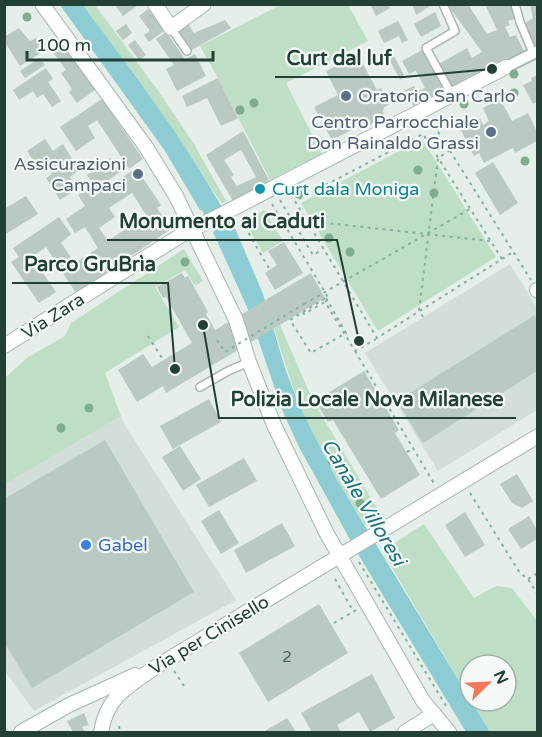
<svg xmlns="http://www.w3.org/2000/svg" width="542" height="737" font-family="'Varela Round',sans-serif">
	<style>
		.built { fill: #d3ded8 }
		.green { fill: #bedfc5 }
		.water { fill: #8dccd3 }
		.building { fill: #bac9c2; fill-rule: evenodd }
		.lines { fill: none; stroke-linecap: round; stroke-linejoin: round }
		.service-casing { stroke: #a7b6b0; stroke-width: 10 }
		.pedestrian-casing { stroke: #a7b6b0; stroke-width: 14 }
		.minor-casing { stroke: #a7b6b0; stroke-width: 16 }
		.path { stroke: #85b2a1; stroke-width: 2; stroke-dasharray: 3 4.5; stroke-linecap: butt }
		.service { stroke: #fff; stroke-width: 7 }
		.pedestrian { stroke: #fff; stroke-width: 10 }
		.minor { stroke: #fff; stroke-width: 14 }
		.path-bridge { stroke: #85b2a1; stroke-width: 2; stroke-dasharray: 3 4.5; stroke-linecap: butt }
		.tree { fill: #80ad8f }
		.service-dot { fill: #5c6f8a; stroke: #f5faf7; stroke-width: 2 }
		.culture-dot { fill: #0f9aa8; stroke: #f5faf7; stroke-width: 2 }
		.shop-dot { fill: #3f7fe0; stroke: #f5faf7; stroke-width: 2 }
		.labels { text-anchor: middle; stroke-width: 4.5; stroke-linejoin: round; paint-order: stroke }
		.number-label { font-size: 15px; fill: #49625a }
		.service-label { font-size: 18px; fill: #4e5e75; stroke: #f5faf7; text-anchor: end }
		.culture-label { font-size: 18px; fill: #0d838f; stroke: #f5faf7; text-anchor: start }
		.street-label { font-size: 18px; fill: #234037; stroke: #f5faf7 }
		.shop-label { font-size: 18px; fill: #366cbe; stroke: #f5faf7; text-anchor: start }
		.water-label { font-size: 20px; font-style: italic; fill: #1c737d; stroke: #f5faf7 }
		.leader { fill: none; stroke: #234037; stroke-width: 2 }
		.callout-dot { fill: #234037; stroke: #f5faf7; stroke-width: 2 }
		.callout-label { font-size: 20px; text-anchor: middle; font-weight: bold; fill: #234037; stroke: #f5faf7; stroke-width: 4.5; stroke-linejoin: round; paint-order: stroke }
	</style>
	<rect width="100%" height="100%" fill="#e5eee9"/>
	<!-- built -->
	<g class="built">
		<path d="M510,264l27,44v102l-99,61 -73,-118z"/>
		<path d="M121,416l2,6 113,178 -202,111 -29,-40 -1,-187z"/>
	</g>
	<!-- green -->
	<g class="green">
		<path d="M282,4l66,1 20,36 -82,42 36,71 -52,26 -52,-102 -18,-32z"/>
		<path d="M83,5h12l62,84 37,55 32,57 -3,2 -4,-3 -21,-33z"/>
		<path d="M422,139l74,118 -118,74 -77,-128z"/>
		<path d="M264,210l19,31 -20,12 -18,-31z"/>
		<path d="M184,249l19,32 -8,5 -10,-16 -30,17 24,40 -74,46 16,43 -116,68v-106l22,-20 38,-22 6,-13z"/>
		<path d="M280,325l33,76 68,114 -16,10 -28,-45 -39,-77 -24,-74z"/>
		<path d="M424,524l50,74 22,-12 16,2 25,33v111h-47l-19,-31h35v-36h-36v34l-88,-148z"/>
	</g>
	<!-- water -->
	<path class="water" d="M60,5h23c51,70 106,140 147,217l2,-1 31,73 22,74 13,35 39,77 153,252h-24l-108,-178 -59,-107 -16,-35 -36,-105 -34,-75 2,-1 -2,-4 -3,-1 -8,-16h-2l-35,-59z"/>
	<!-- building -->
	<g class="building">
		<path d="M114,4h22l1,2 -14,10z"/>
		<path d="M370,4h18l2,4 -14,8z"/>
		<path d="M412,4h21l-17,11z"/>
		<path d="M447,4h21l19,30 10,-4 -12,-26h25l7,14 -9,3 2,4 -5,2 5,10 6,-2 8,16 -21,9 -50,28 -14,-24 28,-16 5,10 10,-6z"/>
		<path d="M530,4h7v39l-3,2 -10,-21 9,-6z"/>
		<path d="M148,9l17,21 -16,12 -5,-7 6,-4 -11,-15z"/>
		<path d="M435,12l6,14 -20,11 -7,-13z"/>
		<path d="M225,20l6,8 -41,23 -14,-21 12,-6 6,9z"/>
		<path d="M398,21l10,19 -6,3 -3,-7 -15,7 -6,-12z"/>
		<path d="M126,24l6,9 -9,7 -7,-9z"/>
		<path d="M19,28l11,13 6,-3 8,13 -24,15 -16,-25v-4z"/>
		<path d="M166,32l19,27 10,-5 11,22 -29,15 -11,-22 8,-4 -18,-26z"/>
		<path d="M135,40l11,15 -7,5 -11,-15z"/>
		<path d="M63,43l33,46 -19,14 -8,-11 3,-3 -11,-16 5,-3 -14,-19z"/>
		<path d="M422,50l22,41 -30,16 -9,-17 9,-4 3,6 8,-4 -9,-17 -7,3 -7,-13z"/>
		<path d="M358,55l19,35 4,-2 8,17 -5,2 -1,5 3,5 -17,8 -2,-3 -35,18 -18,-33 24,-12 -12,-24z"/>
		<path d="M394,56l11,21 -5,3 -11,-21z"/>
		<path d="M40,58l5,7 -20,13 -5,-7z"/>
		<path d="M46,68l7,11 -5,3 13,19 -9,6 -9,-13 -6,4 -4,-7 -14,9 -6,-10z"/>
		<path d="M537,75v27l-4,2 -10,-19 9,-4 -1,-3z"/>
		<path d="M218,78l20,40 -17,8 -14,-28 -20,9 -5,-11z"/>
		<path d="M102,99l41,60 -14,10 -32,-49 -9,6 7,12 -19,13 -16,-24z"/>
		<path d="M500,99l12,22 16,-8 9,19v9l-22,12 -2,-5 -29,15 -5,-10 -5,3 -17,-34 12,-6 3,6 8,-4 3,7 6,-4 -6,-13z"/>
		<path d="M243,131l27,51 -37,19 -27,-46zM241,150l15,27 -19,9 -6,-9 3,-2 -10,-15z"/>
		<path d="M45,139l8,12 10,-7 16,26 -9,7 7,12 -17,11 -14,-22 6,-4 -8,-13 -7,5 -10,-15z"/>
		<path d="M111,158l9,14 -24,17 -9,-14z"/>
		<path d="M493,162l25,41 -18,12 -25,-42z"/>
		<path d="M136,168l25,37 -4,3 14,21 -95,64 -30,-46 -14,10 24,35 -17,11 -28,-41 8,-5 -6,-9 46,-31 12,17 -10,9 14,20 23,-15 -13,-21 -10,6 -9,-14 19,-13 -7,-11 10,-6 5,8zM132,193l14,22 -38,26 -9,-13 16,-11 -6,-9z"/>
		<path d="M26,196l12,18 -34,21v-26z"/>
		<path d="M284,242l19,31 -28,17 -10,-17 12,-8 -9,-14z"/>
		<path d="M182,273l3,5 3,-2 20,36 -2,2 9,16 96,-57 14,25 -159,95 -3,-7 -26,16 -19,-32 25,-16 9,13 40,-24 -26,-46 -3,1 -6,-11z"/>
		<path d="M535,315l2,5v51l-114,72 -26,-42z"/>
		<path d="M364,371l35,59 -4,3 25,42 -39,24 -48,-79 -5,2 -13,-21z"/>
		<path d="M209,399l12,23 -48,27 -13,-23z"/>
		<path d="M105,440l89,152 -162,96 -28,-46v-143z"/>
		<path d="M180,446l21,33 -18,12 -21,-34z"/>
		<path d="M244,458l13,23 -48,26 -13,-22z"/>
		<path d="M517,474l16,27 -11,7 -10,-5 -12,-19z"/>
		<path d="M219,510l20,33 -18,11 -20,-33z"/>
		<path d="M465,512l20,33 -20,12 -20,-32z"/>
		<path d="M529,516l8,14v9l-16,10 -13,-20z"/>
		<path d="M282,523l13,23 -49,27 -12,-23z"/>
		<path d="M319,604l29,49 -80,49 -29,-49z"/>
		<path d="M372,674l23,44 -25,14 -11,-20 -22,13 4,7h-29l-11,-19z"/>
		<path d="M84,713l5,12 -7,2 3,5h-12l-6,-11z"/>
		<path d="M287,718l9,14h-33l5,-3z"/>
	</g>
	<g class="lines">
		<!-- service casing -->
		<g class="service-casing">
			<g id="service">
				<path d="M443,4l12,27 -29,17 26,47"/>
				<path d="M515,4l5,18 13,31"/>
				<path d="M171,28l16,23"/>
				<path d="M200,387l28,-16 21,-9"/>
			</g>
		</g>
		<!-- pedestrian casing -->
		<g class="pedestrian-casing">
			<path id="pedestrian" d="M506,67l32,-16"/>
		</g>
		<!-- minor casing -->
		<g class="minor-casing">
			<g id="minor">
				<path d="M42,4l104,143 30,49 60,124 13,42 25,63 53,109 96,167 26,31"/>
				<path d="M155,4l16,24 33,-24"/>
				<path d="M537,290l1,1"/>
				<path d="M4,346l176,-110 326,-169"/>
				<path d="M21,732l48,-27 66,-30"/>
				<path d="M101,732c6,-35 25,-44 53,-64l384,-232"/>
				<path d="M405,732l29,-18"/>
			</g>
		</g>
		<!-- path -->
		<g class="path">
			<path d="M430,119l101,161"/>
			<path d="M280,200l33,55 9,-5"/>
			<path d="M272,204l57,95 -4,3 30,49 21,-12"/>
			<path d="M241,220l29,50"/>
			<path d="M308,221l182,20"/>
			<path d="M502,259l-79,-125 -128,67 82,137 136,-86"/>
			<path d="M326,298l20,35 -35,20 -21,-33z"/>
			<path d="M304,304l166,-95"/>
			<path d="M303,312l1,2 21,-12"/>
			<path d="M423,317l-4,-7 19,-152 11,-7"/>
			<path d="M148,336l14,22"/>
			<path d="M355,351l80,134"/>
			<path d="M407,452l6,-3"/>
			<path d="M470,493l50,80 8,6 10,16"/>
			<path d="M359,562l87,144"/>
			<path d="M335,579l18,32"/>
			<path d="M528,579l10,-6"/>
			<path d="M334,623l22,-13"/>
			<path d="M174,671l10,15"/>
			<path d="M119,726l1,6"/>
		</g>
		<!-- service -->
		<use href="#service" class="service"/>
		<!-- pedestrian -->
		<use href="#pedestrian" class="pedestrian"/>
		<!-- minor -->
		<use href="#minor" class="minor"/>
		<!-- path-bridge -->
		<path class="path-bridge" d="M217,340l8,12 79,-48"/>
	</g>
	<!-- trees -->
	<g class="tree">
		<circle cx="27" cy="17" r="4.5"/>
		<circle cx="514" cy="74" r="4.5"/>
		<circle cx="514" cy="93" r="4.5"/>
		<circle cx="254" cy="103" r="4.5"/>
		<circle cx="464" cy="104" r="4.5"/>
		<circle cx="240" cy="110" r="4.5"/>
		<circle cx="398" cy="143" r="4.5"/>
		<circle cx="525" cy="161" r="4.5"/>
		<circle cx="418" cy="170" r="4.5"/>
		<circle cx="434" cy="193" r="4.5"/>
		<circle cx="299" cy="194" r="4.5"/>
		<circle cx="329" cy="238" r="4.5"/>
		<circle cx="350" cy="252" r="4.5"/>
		<circle cx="185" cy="262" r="4.5"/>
		<circle cx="89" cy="408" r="4.5"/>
		<circle cx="61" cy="428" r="4.5"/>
		<circle cx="332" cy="461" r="4.5"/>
		<circle cx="360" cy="503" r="4.5"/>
	</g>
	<!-- markers -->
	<g class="service-dot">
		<circle cx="346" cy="96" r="6"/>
		<circle cx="491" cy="132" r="6"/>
		<circle cx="138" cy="174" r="6"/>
	</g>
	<circle class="culture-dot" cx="260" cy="189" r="6"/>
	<circle class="shop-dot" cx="86" cy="545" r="6"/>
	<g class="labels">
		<!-- number labels -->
		<g class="number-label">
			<text x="287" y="662">2</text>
		</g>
		<!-- service labels -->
		<g class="service-label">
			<text x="358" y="102" text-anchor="start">Oratorio San Carlo</text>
			<text x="479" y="128">Centro Parrocchiale<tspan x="479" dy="21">Don Rainaldo Grassi</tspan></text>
			<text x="126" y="170">Assicurazioni<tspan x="126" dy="21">Campaci</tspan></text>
		</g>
		<!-- culture labels -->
		<g class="culture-label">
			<text x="272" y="195">Curt dala Moniga</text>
		</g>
		<!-- street labels -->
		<g class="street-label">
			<text transform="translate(53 316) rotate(-32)" y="6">Via Zara</text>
			<text transform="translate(209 635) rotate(-31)" y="6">Via per Cinisello</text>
		</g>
		<!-- shop labels -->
		<g class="shop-label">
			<text x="98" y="551">Gabel</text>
		</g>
		<!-- water labels -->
		<g class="water-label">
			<text transform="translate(364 502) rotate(59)" y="7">Canale Villoresi</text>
		</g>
	</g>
	<!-- callouts -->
	<path class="leader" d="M492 69L404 77H275M359 341L337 240H107M175 369L168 283H12M203 325L219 418H516"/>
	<g class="callout-dot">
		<circle cx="492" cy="69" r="6"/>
		<circle cx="359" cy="341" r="6"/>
		<circle cx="175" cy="369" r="6"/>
		<circle cx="203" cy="325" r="6"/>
	</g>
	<g class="callout-label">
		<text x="339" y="65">Curt dal luf</text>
		<text x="222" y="228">Monumento ai Caduti</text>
		<text x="90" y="271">Parco GruBrìa</text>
		<text x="367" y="406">Polizia Locale Nova Milanese</text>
	</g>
	<!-- border -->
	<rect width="542" height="737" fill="none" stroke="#234037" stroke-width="12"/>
	<!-- north arrow -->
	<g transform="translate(488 683) rotate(66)"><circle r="28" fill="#f5faf7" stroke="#a1b0aa" stroke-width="1.5"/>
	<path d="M0-4.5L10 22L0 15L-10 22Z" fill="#f3795e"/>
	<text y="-9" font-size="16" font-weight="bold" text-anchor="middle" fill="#234037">N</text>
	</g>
	<!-- scale -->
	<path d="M27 51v9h186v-9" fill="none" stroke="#234037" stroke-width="3"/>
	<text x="36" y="51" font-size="18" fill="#234037" stroke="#f5faf7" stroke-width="4.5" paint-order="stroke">100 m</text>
</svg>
